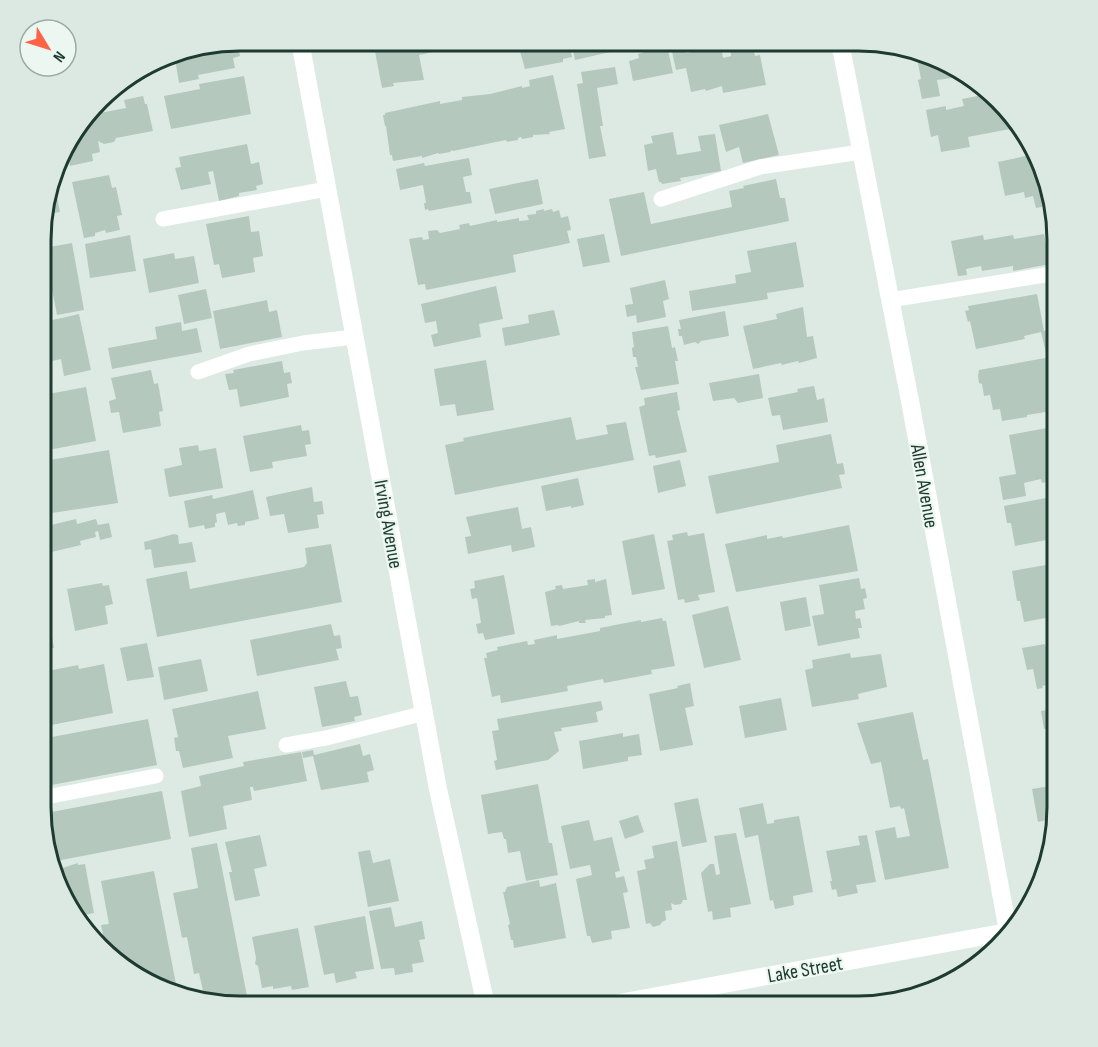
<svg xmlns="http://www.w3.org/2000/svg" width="1098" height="1047" font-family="'Sofia Sans Condensed',sans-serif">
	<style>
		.building { fill: #b5c8be }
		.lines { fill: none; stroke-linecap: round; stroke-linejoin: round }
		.service { stroke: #fff; stroke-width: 15 }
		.minor { stroke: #fff; stroke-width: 18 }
		.labels { text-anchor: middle; stroke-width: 4.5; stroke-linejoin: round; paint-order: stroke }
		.street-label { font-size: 20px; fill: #1d3b30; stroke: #edf7f1 }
		.rim { fill: none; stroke: #1d3b30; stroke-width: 3 }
	</style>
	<rect width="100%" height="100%" fill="#ddeae3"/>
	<!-- building -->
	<g class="building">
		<path d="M237,41l3,15 -7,2 2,10 -37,7 1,4 -20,4 -4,-25h2l-1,-7z"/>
		<path d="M373,41h78l1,7 -33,7 5,25 -31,3 1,3 -12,2z"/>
		<path d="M517,41h52l3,16 -9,2v3l-38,7z"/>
		<path d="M571,41l70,1v3l-66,15z"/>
		<path d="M729,42h23l3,14 5,-1 6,30 -43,8 -1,-7 -16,5 -1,-2 -14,3 -5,-24 -10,2 -5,-23 13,-3 2,9 35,-6 2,11 8,-2z"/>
		<path d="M667,46l6,27 -40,8 -4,-20 10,-3 -1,-4z"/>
		<path d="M916,53l41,14 10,9 -30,4 3,16 -18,3 -4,-19 3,-1z"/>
		<path d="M615,67l3,17 -21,4 6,38h-3l6,30 -17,3 -12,-75 6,-1 -2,-11z"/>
		<path d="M553,75l12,54 -16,3 1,2 -17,1v2l-11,2 -1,-2 -3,1v2l-11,2 -1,-2 -10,2 -43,9 -1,-1 -2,2 -11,2 -1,-1 -16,5v-2l-29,5 -1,-6h-2l-4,-29h-1l-2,-11h2v-2l55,-12v3l22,-4v-3l28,-3 32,-8v2l8,-2 -1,-6z"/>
		<path d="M244,76l7,38 -80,15 -7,-33 36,-7 -1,-5z"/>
		<path d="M988,94l28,24 5,9 -53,10 2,10 -29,5 -3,-17 -7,2 -5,-27 20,-4v4l18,-4 -2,-7z"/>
		<path d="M143,96l2,8h2l6,27 -37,7 -2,4 -10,2 -6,-3 2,11 -8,2 1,7 -23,5 -4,-22 23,-31v2l37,-7 -2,-8z"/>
		<path d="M768,114l11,41 -36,8 -4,-16 -13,5 -7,-27z"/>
		<path d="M673,132l4,23 24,-4 -3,-15 17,-2 6,37 -41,7 1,3 -19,3 -1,-2h-2l-3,-13 -8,2 -4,-26 9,-2 -2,-7z"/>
		<path d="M247,144l4,20 8,-2 4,22 -7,2 1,4 -18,3v3l-20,5 -6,-30 -5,1 3,12 -30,6 -6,-22 6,-1 -2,-10z"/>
		<path d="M1030,155l3,15 8,-2 -3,-10 4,6 10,41 -16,3 -3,-12 -8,2 -1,-6 -19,4 -7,-34z"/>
		<path d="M469,158l3,17 -9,2 3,15h4l2,11 -43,8 -1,-2 -3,1 -1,-7h2l-3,-18 -23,5 -4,-21 28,-6 1,3z"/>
		<path d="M109,175l3,13 4,-1 6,28 -5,1 3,14 -14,3 -1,-3 -10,3v3l-11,2 -12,-56z"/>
		<path d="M538,179l5,25 -48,10 -6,-25z"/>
		<path d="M776,179l4,19h5l4,23 -168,35 -12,-57 35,-7 7,32 81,-17 -3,-16 15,-3 -1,-2z"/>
		<path d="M54,182l6,30 -16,3v-14l7,-18z"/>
		<path d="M544,209v2l8,-2 1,3 6,-2 2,8 7,-2 3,14 -4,1 3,12 -57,12 3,17 -90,18 -1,-6 -7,1 -9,-46 13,-2 1,3 6,-1 -1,-8 9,-1 3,3 20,-4 -1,-4 10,-2 1,3 27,-6v2l22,-4v3l10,-1 -2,-5 9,-1v-3z"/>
		<path d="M249,216l2,16 8,-1 4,25 -10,2 2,14 -33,6 -3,-14 -5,1 -8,-41z"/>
		<path d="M604,234l6,28 -27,5 -6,-28z"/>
		<path d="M1044,234l6,30 -37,7v-5l-31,5 -1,-5 -15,3 1,6 -9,1 -7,-35 32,-6 1,5 29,-5 1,4z"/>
		<path d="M130,235l6,36 -46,7 -5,-34z"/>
		<path d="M796,242l8,45 -37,6 1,6 -76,12 -3,-20 47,-8 -1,-8 16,-3 -4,-21z"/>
		<path d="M72,243l12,67 -27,5 -13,-67z"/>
		<path d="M174,253l1,6 19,-3 5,27 -50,10 -6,-34z"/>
		<path d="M665,280l4,19 -6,2 3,16 -29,6 -1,-8 -9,2 -2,-12 8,-1 -3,-16z"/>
		<path d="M496,286l7,33 -24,5 2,13 -47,10 -3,-12 7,-2 -2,-12 -11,2 -4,-19z"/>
		<path d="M206,289l6,29 -28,6 -6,-29z"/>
		<path d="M1037,294l7,37 13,-3v23l-11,2 -5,-21 -17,4 1,3 -49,10 -6,-28 -2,1 -3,-11 4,-1 -1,-4z"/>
		<path d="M267,300l2,12 8,-2 5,27 -62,12 -7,-38z"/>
		<path d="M803,307l4,30 6,-1 4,22 -18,5 -1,-2 -16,4 -1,-2 -28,6 -10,-43 34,-7 -1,-5z"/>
		<path d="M554,310l6,25 -55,11 -3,-18 27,-5 -1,-8z"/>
		<path d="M725,311l4,25 -28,5 -3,3 -3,-2 -11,3 -2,-9h-3l-1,-7h3l-2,-9z"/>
		<path d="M79,314l12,56 -27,6 -3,-17 -18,4 1,-41z"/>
		<path d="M181,322l1,9 15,-3 5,24 -90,17 -4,-21 49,-9 -2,-12z"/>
		<path d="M668,326l4,22 3,-1 3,14h-3l4,23 -38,6 -6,-23h3l-2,-10h-3l-1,-9 2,-1 -2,-15z"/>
		<path d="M1056,356l1,52 -11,2v2l-19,3v2l-25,4 -2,-12 -7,1 -3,-15 -6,1 -2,-12 -3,-1 -1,-7 1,-6z"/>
		<path d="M486,360l8,50 -37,6 -2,-12 -15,2 -6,-37z"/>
		<path d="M282,361l2,12 6,-1 2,11 -5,1 2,13 -49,10 -3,-18 -8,1 -4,-16 9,-1 -1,-3z"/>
		<path d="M151,370l3,14 4,-1 5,28 -4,1 2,14 -38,7 -4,-21 -8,1 -2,-12 7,-2 -5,-21z"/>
		<path d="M759,374l4,24 -25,5 -4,-5 -21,3 -4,-18z"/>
		<path d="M814,386l3,14 7,-2 4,24 -45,8 -3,-15 -8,1 -4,-18 30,-6 -1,-3z"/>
		<path d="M86,387l10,54 -53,10v-56z"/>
		<path d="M677,392l3,18 -3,1 10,41 -31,6 -1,-3 -6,1 -10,-49 6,-2 -1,-7z"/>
		<path d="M571,417l5,23 32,-6 -2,-9 20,-3 8,38 -179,35 -10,-50 19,-4 -1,-3z"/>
		<path d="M301,425l1,6 7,-1 2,14 -6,1 2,11 -35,6 1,6 -23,4 -7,-36z"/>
		<path d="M1057,426v54l-15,3 -1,-4 -17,4 2,13 -23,4 -4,-23 17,-3 -7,-39z"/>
		<path d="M831,434l6,30 6,-1 2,11 -6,1 3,13 -126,26 -8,-38 71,-14 -3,-17z"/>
		<path d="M198,445l1,6 17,-3 7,40 -54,9 -5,-28 18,-4 -3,-17z"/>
		<path d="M109,450l9,53 -66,10 -8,-52z"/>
		<path d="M680,460l6,26 -28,7 -5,-27z"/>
		<path d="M578,478l6,27 -13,3v-2l-25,5 -5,-25z"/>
		<path d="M312,487l2,15 8,-1 2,13 -7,1 2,13 -31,5 -4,-19 -14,2 -4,-19z"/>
		<path d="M253,490l6,29 -14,3v3l-7,1 -1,-3 -9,2 -3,-13 -9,2 1,8 -2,1v4l-10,2 -1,-4 -15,3 -5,-27 28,-6 1,4z"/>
		<path d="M1051,497l6,27v14l-42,8 -4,-23h-4l-3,-17z"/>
		<path d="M518,507l4,22 9,-2 4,20 -23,5 -1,-7 -43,9 -3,-17 6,-1 -5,-19z"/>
		<path d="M76,519l1,5 19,-5 2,6 11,-2 3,14 -12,3 -2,-9 -3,1 1,5 -16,4 1,4 -38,9v-27z"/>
		<path d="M849,525l9,46 -122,21 -11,-48 42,-9v4l15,-3 1,2z"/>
		<path d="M687,532l1,4 16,-3 11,59 -17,3 2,5 -15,3 -1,-4 -6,1 -11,-59 6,-1 -1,-5z"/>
		<path d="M174,534l4,1 1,9 13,-2 4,20 -42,6 -3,-19 -6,1 -1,-8z"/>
		<path d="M654,534l11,55 -33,6 -10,-54z"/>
		<path d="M331,544l11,58 -185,35 -11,-58 41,-8 3,18 114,-22 3,-4 -2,-15z"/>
		<path d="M1057,563v44h-3l2,9 -32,6 -4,-21h-3l-5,-30z"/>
		<path d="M504,575l11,59 -30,6 -2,-7 -5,1 -2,-10 5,-1 -4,-25 -5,1 -2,-10 5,-1 -1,-7z"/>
		<path d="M859,578l2,11 4,-1 2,10 -4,1 2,10 -10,2 1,8 4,-1 2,10h-4l2,10 -42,8 -6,-30 12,-2 -5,-29z"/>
		<path d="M595,579v3l11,-3 6,36 -7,1v2l-20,2 1,3h-7v-2l-20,5 -1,-1 -7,1 -6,-34 11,-3 -1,-3 7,-1 1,4 25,-4 -1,-5z"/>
		<path d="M102,583l1,3 6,-1 4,19 -8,2 3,18 -33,7 -8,-42z"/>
		<path d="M806,597l5,29 -26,5 -5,-29z"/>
		<path d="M728,606l13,54 -37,8 -12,-53z"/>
		<path d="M42,610h5l7,38 -12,2z"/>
		<path d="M662,618l1,3h3l9,45 -24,4 1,4 -48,9 -1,-4 -36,7 1,5 -67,12 -1,-8 -8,2 -8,-39h3l-1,-5 12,-3 -1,-3 30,-6 1,4 7,-1 -1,-4 23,-5v4l43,-8v-3l41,-8v2z"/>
		<path d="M331,624l3,12 6,-1 2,13 -6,1 3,11 -82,16 -7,-36z"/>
		<path d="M147,643l7,34 -27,4 -7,-33z"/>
		<path d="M1045,644v2l12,-2v39l-15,3 1,2 -6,1 -4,-20 -6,1 -5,-22z"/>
		<path d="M850,653l1,5 30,-4 6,33 -29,7 1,5 -47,8 -7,-37 8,-2 -1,-8z"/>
		<path d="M201,659l7,32 -44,9 -6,-33z"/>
		<path d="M104,664l9,49 -72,14 1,-55 36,-7 1,4z"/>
		<path d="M346,681l4,16 8,-1 4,19 -8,2 1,4 -33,6 -8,-40z"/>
		<path d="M690,683l4,23 -9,2 8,37 -33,6 -11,-57 29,-6 -1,-2z"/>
		<path d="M258,691l8,38 -38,7 5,22 -50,10 -4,-17h-3l-2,-13 4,-1 -6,-28z"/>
		<path d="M781,698l6,32 -42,8 -6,-32z"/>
		<path d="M601,701l2,9 -7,2 2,10 -37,6 1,3 -8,1 5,19 -11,9 -52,10 -2,-9 3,-1 -5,-29 7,-1 -2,-11z"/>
		<path d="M1057,708v42l-4,1 -4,-23 -5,1 -3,-18z"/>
		<path d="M913,712l10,48 5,-1 21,109 -64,12 -10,-49 20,-4 2,11 13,-2 -6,-28 -3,1 -1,-3 -10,2 -9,-46 -10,2 -14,-41z"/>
		<path d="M148,719l9,46 -116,22v-48z"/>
		<path d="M623,733v4l16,-3 3,21 -14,2v4l-45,8 -4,-28z"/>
		<path d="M360,744l3,12 7,-2 4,16 -7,2 2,10 -48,8 -8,-34 -10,2 -1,-6 11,-2 1,5z"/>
		<path d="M301,752l6,29 -53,10 -1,-4h-3l2,13 -29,6 4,23 -38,8 -8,-46 20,-5 -2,-10 45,-10 -1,-4z"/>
		<path d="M538,784l11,59h3l6,32 -32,6 -6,-30 -12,2 -2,-14h-2l-2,-7 -14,2 -7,-39z"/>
		<path d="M1057,785v35l-4,15 -3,-16 -12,3 -6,-33z"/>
		<path d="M162,791l9,48 -120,23 -10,-48z"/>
		<path d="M698,798l9,44 -25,5 -8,-44z"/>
		<path d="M763,803l4,21 7,-1v-3l25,-4 14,76 -20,4 1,9 -19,4 -2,-9 -3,1 -12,-66 -13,3 -6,-30z"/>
		<path d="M638,815l6,17 -19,7 -6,-18z"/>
		<path d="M589,820l5,21 18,-4 8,34 -5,1 1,6 8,-2 4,16 -5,1 7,35 -19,3 1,8 -20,4 -2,-7h-3l-11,-57 16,-4 -2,-10 -20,4 -9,-43z"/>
		<path d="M736,833l15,71 -21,4 1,9 -18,3 -1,-9 -4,1 -7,-39 9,-9h4l2,11 4,-1 -6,-38z"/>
		<path d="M260,835l7,31 -13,3 6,27 -25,5 -6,-29h3l-7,-30z"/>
		<path d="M867,835l9,47 -20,3 2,8 -20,4 -2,-8 -4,1 -2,-9h2l-6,-30 34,-6 -2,-9z"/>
		<path d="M677,841l10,59h-4l-2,4 -6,1 -4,-2 1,7 -7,1 1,9 -4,2 -2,3 -7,2 -3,-4 -4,1 -9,-53 9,-2 -2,-9 10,-2 -2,-12z"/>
		<path d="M217,843l31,158 -24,4 -19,-5 -6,-27 -5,1 -7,-37 -5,1 -9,-45 25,-5 -7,-40z"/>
		<path d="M370,850l3,13 17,-4 9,42 -31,6 -10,-55z"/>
		<path d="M78,863v2l7,-1 9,49 -10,2 3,18 -5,-4 -26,-46 -3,-12z"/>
		<path d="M154,871l22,113 -19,3 -6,-1 -36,-30 -1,-5 -4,1 -4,-4 -5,-23 8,-1 -8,-43z"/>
		<path d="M539,880l1,7 16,-4 10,55 -52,10 -1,-8h-2l-3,-15 2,-1 -7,-32h2l2,-5z"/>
		<path d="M391,907l4,20 27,-6 3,18 -6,1 5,22 -12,2 1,8 -18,3 -1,-7 -13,1 -12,-58z"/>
		<path d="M365,916l9,53 -19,3 2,6 -21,5 -2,-10 -10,2 -10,-49z"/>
		<path d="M298,928l11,59 -17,3 -1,-4 -18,3v-3l-11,2 -4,-22 -3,-2 1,-6 -4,-21z"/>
	</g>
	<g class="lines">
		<!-- service -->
		<g class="service">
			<path d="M661,199l99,-32 101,-15"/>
			<path d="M163,219l164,-30"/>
			<path d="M890,300l167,-27"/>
			<path d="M198,372l51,-18 54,-11 51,-6"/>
			<path d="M286,745l40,-7 99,-25"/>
			<path d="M41,798l115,-22"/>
		</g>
		<!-- minor -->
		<g class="minor">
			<path d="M300,41l138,748 48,217"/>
			<path d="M840,42l70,359 98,530"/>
			<path d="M603,1006l404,-74"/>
		</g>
	</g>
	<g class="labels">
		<!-- street labels -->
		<g class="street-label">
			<text transform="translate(925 486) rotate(80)" y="7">Allen Avenue</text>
			<text transform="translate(389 524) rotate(80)" y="7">Irving Avenue</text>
			<text transform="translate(805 969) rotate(-10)" y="7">Lake Street</text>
		</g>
	</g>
	<!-- crop -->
	<path d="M0 0H1098V1047H0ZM240 51H858A189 189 0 0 1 1047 240V807A189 189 0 0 1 858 996H240A189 189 0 0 1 51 807V240A189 189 0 0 1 240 51Z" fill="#dce8e2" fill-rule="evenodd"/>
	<path class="rim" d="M240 51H858A189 189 0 0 1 1047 240V807A189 189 0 0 1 858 996H240A189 189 0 0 1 51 807V240A189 189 0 0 1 240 51Z"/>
	<!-- north arrow -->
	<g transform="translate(48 48) rotate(128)"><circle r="28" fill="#edf7f1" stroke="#9aaca4" stroke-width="1.5"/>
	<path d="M0-4.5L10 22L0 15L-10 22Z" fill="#fe6347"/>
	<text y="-9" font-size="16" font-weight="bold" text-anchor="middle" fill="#1d3b30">N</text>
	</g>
</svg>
